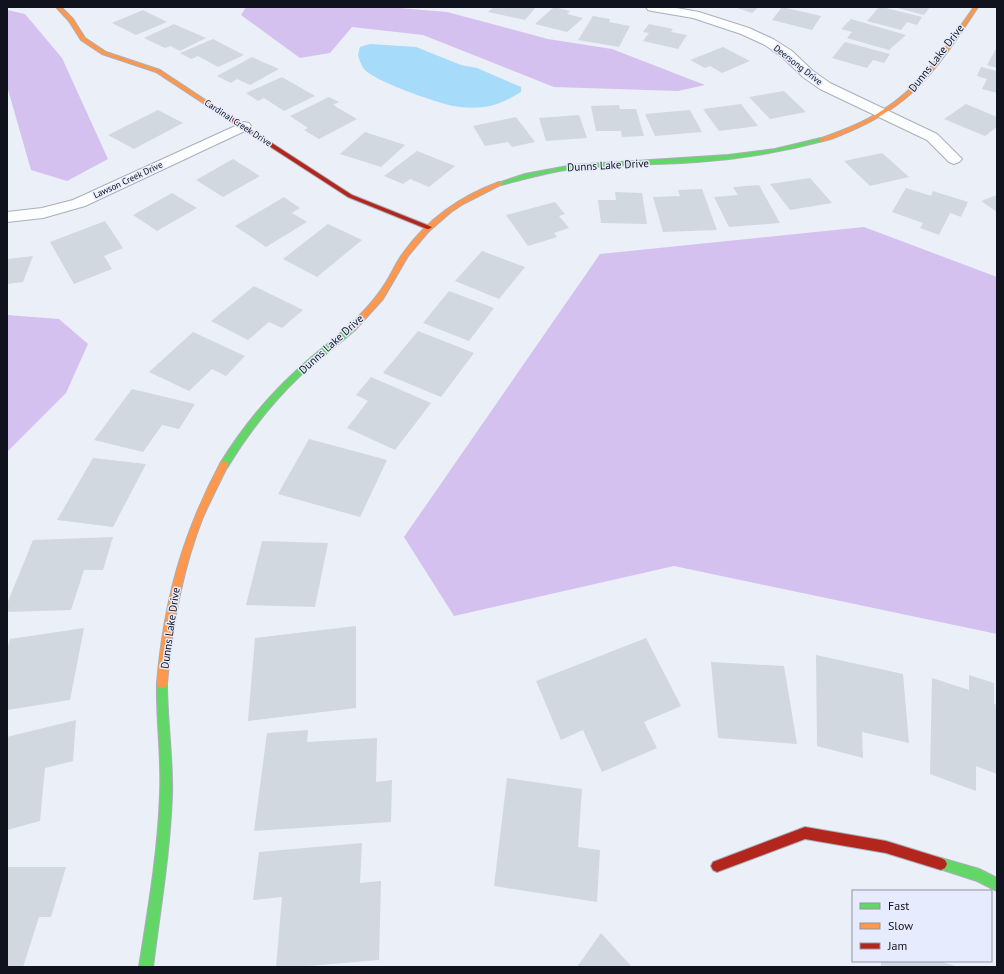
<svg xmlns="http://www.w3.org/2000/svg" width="1004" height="974" font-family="'PT Sans',sans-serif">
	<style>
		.forest { fill: #d5c1ef }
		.water { fill: #a6dbf9 }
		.building { fill: #d2d8e0 }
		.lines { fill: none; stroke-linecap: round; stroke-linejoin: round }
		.street-casing { stroke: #abafb7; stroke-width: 2 }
		.fast-casing { stroke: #abafb7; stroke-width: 2 }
		.slow-casing { stroke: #abafb7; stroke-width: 2 }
		.jam-casing { stroke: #abafb7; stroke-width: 2 }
		.street { fill: #fcfdfe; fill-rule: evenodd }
		.fast { fill: #63d668; fill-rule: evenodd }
		.slow { fill: #ff974d; fill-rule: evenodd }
		.jam { fill: #b3261e; fill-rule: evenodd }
		.labels { text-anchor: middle; stroke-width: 3; stroke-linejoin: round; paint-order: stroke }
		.far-street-label { font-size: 9px; fill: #10131d; stroke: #e6ecfd }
		.street-label { font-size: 11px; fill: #10131d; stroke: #e6ecfd }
	</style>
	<rect width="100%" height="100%" fill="#ebeff8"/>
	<!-- forest -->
	<g class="forest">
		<path d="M246,7h141l60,5 101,27 64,10 93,36 -27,6 -124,-4 -131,-52 -71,-8 -22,26 -30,5 -59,-43z"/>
		<path d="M7,10l18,4 37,44 46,101 -41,22 -36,-11 -24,-84z"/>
		<path d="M864,227l133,50v357l-323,-68 -220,50 -50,-79 196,-283z"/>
		<path d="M7,315l52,4 29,25 -22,49 -59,59z"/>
	</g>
	<!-- water -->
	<path class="water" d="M370,44l46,3 45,18 16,3 44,19v5c-12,7 -23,13 -37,15 -10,1 -20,1 -30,-1 -17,-3 -80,-25 -90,-37 -3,-4 -5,-10 -6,-14l2,-8z"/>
	<!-- building -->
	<g class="building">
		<path d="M494,7h42l-11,13 -37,-8z"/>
		<path d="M554,7l16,4 -3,3 16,4 -16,14 -32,-8z"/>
		<path d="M734,7h25l-7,6z"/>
		<path d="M782,7l39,9 -9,14 -40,-10z"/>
		<path d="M879,7h3l40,10 -5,8 -10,-3 -6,8 -34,-9z"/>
		<path d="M894,7h36l-6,8z"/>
		<path d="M143,10l24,12 -31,13 -24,-12z"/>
		<path d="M593,16l17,3 -1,3 21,4 -11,21 -41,-7z"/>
		<path d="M851,19l55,16 -17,15 -42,-12 5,-6 -11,-3z"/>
		<path d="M174,24l32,14 -26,13 -10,-5 -5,2 -21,-10z"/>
		<path d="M649,24l24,5 -2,3 16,3 -9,14 -35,-8 6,-8 -6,-1z"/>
		<path d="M213,39l31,16 -26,12 -20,-11 -7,3 -11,-6z"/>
		<path d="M845,42l45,12 -6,9 -11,-3 -6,8 -35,-10z"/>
		<path d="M723,47l27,14 -28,12 -12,-7 -5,2 -15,-8z"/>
		<path d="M997,47v21l-10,-3z"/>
		<path d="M252,57l27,12 -29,16 -13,-6 -6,4 -14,-7z"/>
		<path d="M981,67l16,4v22l-15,-4 5,-10 -10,-3z"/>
		<path d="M282,77l33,19 -31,15 -20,-13 -6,3 -12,-8z"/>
		<path d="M784,91l22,21 -36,7 -21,-22z"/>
		<path d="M329,97l10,5 -6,3 24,14 -38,20 -15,-9 4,-2 -18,-12z"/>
		<path d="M741,104l17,22 -39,5 -16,-22z"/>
		<path d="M966,104l31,13v10l-12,9 -41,-17z"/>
		<path d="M619,105l1,4h16l8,27 -22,1 -1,-6h-25l-5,-25z"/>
		<path d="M158,110l25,13 -49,26 -26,-14z"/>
		<path d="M690,110l12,22 -47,4 -10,-22z"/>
		<path d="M579,115l8,23 -41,3 -7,-23z"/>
		<path d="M516,117l19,25 -23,5 -4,-5 -23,4 -12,-20z"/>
		<path d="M365,132l40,13 -24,22 -41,-13z"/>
		<path d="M417,151l38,15 -26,21 -19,-8 -7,5 -19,-8z"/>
		<path d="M882,153l27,24 -39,9 -26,-25z"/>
		<path d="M233,159l27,17 -37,21 -27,-17z"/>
		<path d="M810,178l22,25 -42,7 -20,-26z"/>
		<path d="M759,185l21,38 -51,4 -15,-30 24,-2 -5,-8z"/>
		<path d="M906,188l25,8 2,-5 35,11 -7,15 -11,-4 -11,22 -19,-7 3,-5 -31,-11z"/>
		<path d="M702,189l15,41 -54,2 -10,-35 27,-1 -2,-6z"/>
		<path d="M615,192l27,1 5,31 -46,-1 -3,-23h18z"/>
		<path d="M172,193l25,15 -40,23 -24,-16z"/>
		<path d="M997,195v17l-16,-11z"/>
		<path d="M284,197l16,11 -8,5 15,9 -41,25 -31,-21z"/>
		<path d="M555,202l10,12 -6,2 10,12 -15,5 3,4 -29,9 -22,-31z"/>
		<path d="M105,221l18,27 -19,8 8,13 -38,15 -24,-42z"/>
		<path d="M328,224l34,16 -45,37 -34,-18z"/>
		<path d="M482,251l43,16 -26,32 -44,-18z"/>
		<path d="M33,256l-10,26 -16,2v-25z"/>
		<path d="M254,286l49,24 -21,18 -13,-6 -21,18 -37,-19z"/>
		<path d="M449,291l45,17 -25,33 -46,-18z"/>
		<path d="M418,331l56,22 -33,44 -58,-24z"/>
		<path d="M193,332l52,24 -19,20 -14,-7 -23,22 -40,-19z"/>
		<path d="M371,377l60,26 -36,47 -48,-22 21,-27 -12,-6z"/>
		<path d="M132,389l63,15 -16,25 -17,-4 -19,27 -49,-12z"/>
		<path d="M309,439l78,21 -27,57 -82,-23z"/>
		<path d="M93,458l53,6 -33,63 -56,-7z"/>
		<path d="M113,537l-10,33h-19l-13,40 -64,2v-8l26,-64z"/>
		<path d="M262,541l66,2 -13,64 -69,-2z"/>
		<path d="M356,626v82l-108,13 7,-83z"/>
		<path d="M84,628l-14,72 -63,10v-60l3,-11z"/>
		<path d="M646,638l35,68 -37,16 13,26 -55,24 -19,-42 -22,10 -25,-59z"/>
		<path d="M816,655l87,19 6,69 -47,-11 1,26 -46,-12z"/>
		<path d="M711,662l73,4 13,78 -79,-6z"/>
		<path d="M969,675l25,8v21l3,1v69l-21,-8v25l-46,-17 2,-96 37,12z"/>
		<path d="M76,720l-3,41 -28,7 -5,53 -33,9v-93z"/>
		<path d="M308,730l-1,12 70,-4 -1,44 16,-2 -1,42 -137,9 13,-98z"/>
		<path d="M507,778l75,11 -4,58 22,3 -3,52 -103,-16z"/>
		<path d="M362,843l-2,40 21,-2 -2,79 -83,7h-20l6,-70 -29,3 6,-48z"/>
		<path d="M7,867h59l-15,50h-12l-16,50h-16z"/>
		<path d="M601,933l31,34h-55z"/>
		<path d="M881,961h59l18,6h-77z"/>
	</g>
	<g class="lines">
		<!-- street casing -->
		<g class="street-casing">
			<g id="street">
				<path d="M646,7h25l28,5 50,16 24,11 19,12 21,20 17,12 107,51 25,25 -3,3 -5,2 -5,-2 -22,-22 -107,-51 -17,-12 -21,-20 -17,-12 -24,-11 -48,-16 -41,-7 -4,-1z"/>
				<path d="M244,122l5,1 2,3 -2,3 -164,77 -42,12 -36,4v-10l35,-4 31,-8z"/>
			</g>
		</g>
		<!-- fast casing -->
		<g class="fast-casing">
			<g id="fast">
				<path d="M821,138l3,2 -1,1c-41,11 -83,18 -126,21 -42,3 -83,2 -125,7 -24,3 -47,10 -71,16l-3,-2 27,-9 48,-9 155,-10 47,-6z"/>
				<path d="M352,325l3,1v4c-17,15 -35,28 -52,43 -30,28 -55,60 -76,95h-6l-1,-3 1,-3c30,-48 64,-85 109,-120 7,-5 14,-14 22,-17z"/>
				<path d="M162,678l4,1 1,4c0,37 6,75 5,112 -2,58 -12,115 -19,172h-14c9,-57 19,-114 21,-172 2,-37 -4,-75 -3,-112l1,-4z"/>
				<path d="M941,858l38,11 18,9v13l-20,-10 -40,-13 -2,-4 2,-4z"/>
			</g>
		</g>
		<!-- slow casing -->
		<g class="slow-casing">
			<g id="slow">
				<path d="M56,7h5l12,12 12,19 21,14 54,18 74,49 -5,1 -73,-48 -54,-18 -21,-14 -12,-19z"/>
				<path d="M974,7h4c-39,58 -62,97 -130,125 -8,3 -20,10 -29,9v-2c22,-8 44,-16 64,-29 40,-25 64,-65 91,-103z"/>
				<path d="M499,182l5,1 -41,21 -12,8 -23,20 -20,24 -25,43 -28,31h-6v-4c13,-13 26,-26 36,-42 7,-10 11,-22 19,-32 24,-33 57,-56 95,-70z"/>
				<path d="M224,461l3,1 1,3c-8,17 -17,34 -25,52 -21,53 -31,109 -36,166l-1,4 -4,1 -4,-1 -1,-4c7,-82 25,-148 64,-221z"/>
			</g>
		</g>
		<!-- jam casing -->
		<g class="jam-casing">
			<g id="jam">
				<path d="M229,118h4l119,77 80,32 -3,2h-2l-79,-32 -119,-77z"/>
				<path d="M805,827l81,14 55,17 4,2 2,4 -2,4 -4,2 -55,-17 -81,-14 -88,33 -4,-2 -2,-4 2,-4z"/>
			</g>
		</g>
		<!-- street -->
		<use href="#street" class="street"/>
		<!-- fast -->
		<use href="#fast" class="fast"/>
		<!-- slow -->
		<use href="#slow" class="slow"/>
		<!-- jam -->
		<use href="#jam" class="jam"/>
	</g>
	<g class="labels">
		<!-- far-street labels -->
		<g class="far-street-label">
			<text transform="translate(798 65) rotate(38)" y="3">Deersong Drive</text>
			<text transform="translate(238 123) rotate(33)" y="3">Cardinal Creek Drive</text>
			<text transform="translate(128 180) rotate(-25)" y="3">Lawson Creek Drive</text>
		</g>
		<!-- street labels -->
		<g class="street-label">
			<text transform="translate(936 58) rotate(-52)" y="4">Dunns Lake Drive</text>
			<text transform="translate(608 165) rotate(-3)" y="4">Dunns Lake Drive</text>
			<text transform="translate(331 344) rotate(-42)" y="4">Dunns Lake Drive</text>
			<text transform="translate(170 628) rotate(-82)" y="4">Dunns Lake Drive</text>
		</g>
	</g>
	<!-- border -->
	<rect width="1004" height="974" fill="none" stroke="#10131d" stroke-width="16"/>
	<!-- legend -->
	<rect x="852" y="890" width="140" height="72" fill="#e6ecfd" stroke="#9095a3"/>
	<rect x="860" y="903" width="20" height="6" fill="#63d668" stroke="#9095a3"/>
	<text x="888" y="910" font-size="12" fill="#10131d">Fast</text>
	<rect x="860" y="923" width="20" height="6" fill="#ff974d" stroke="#9095a3"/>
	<text x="888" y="930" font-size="12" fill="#10131d">Slow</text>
	<rect x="860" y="943" width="20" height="6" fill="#b3261e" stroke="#9095a3"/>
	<text x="888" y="950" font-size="12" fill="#10131d">Jam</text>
</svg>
